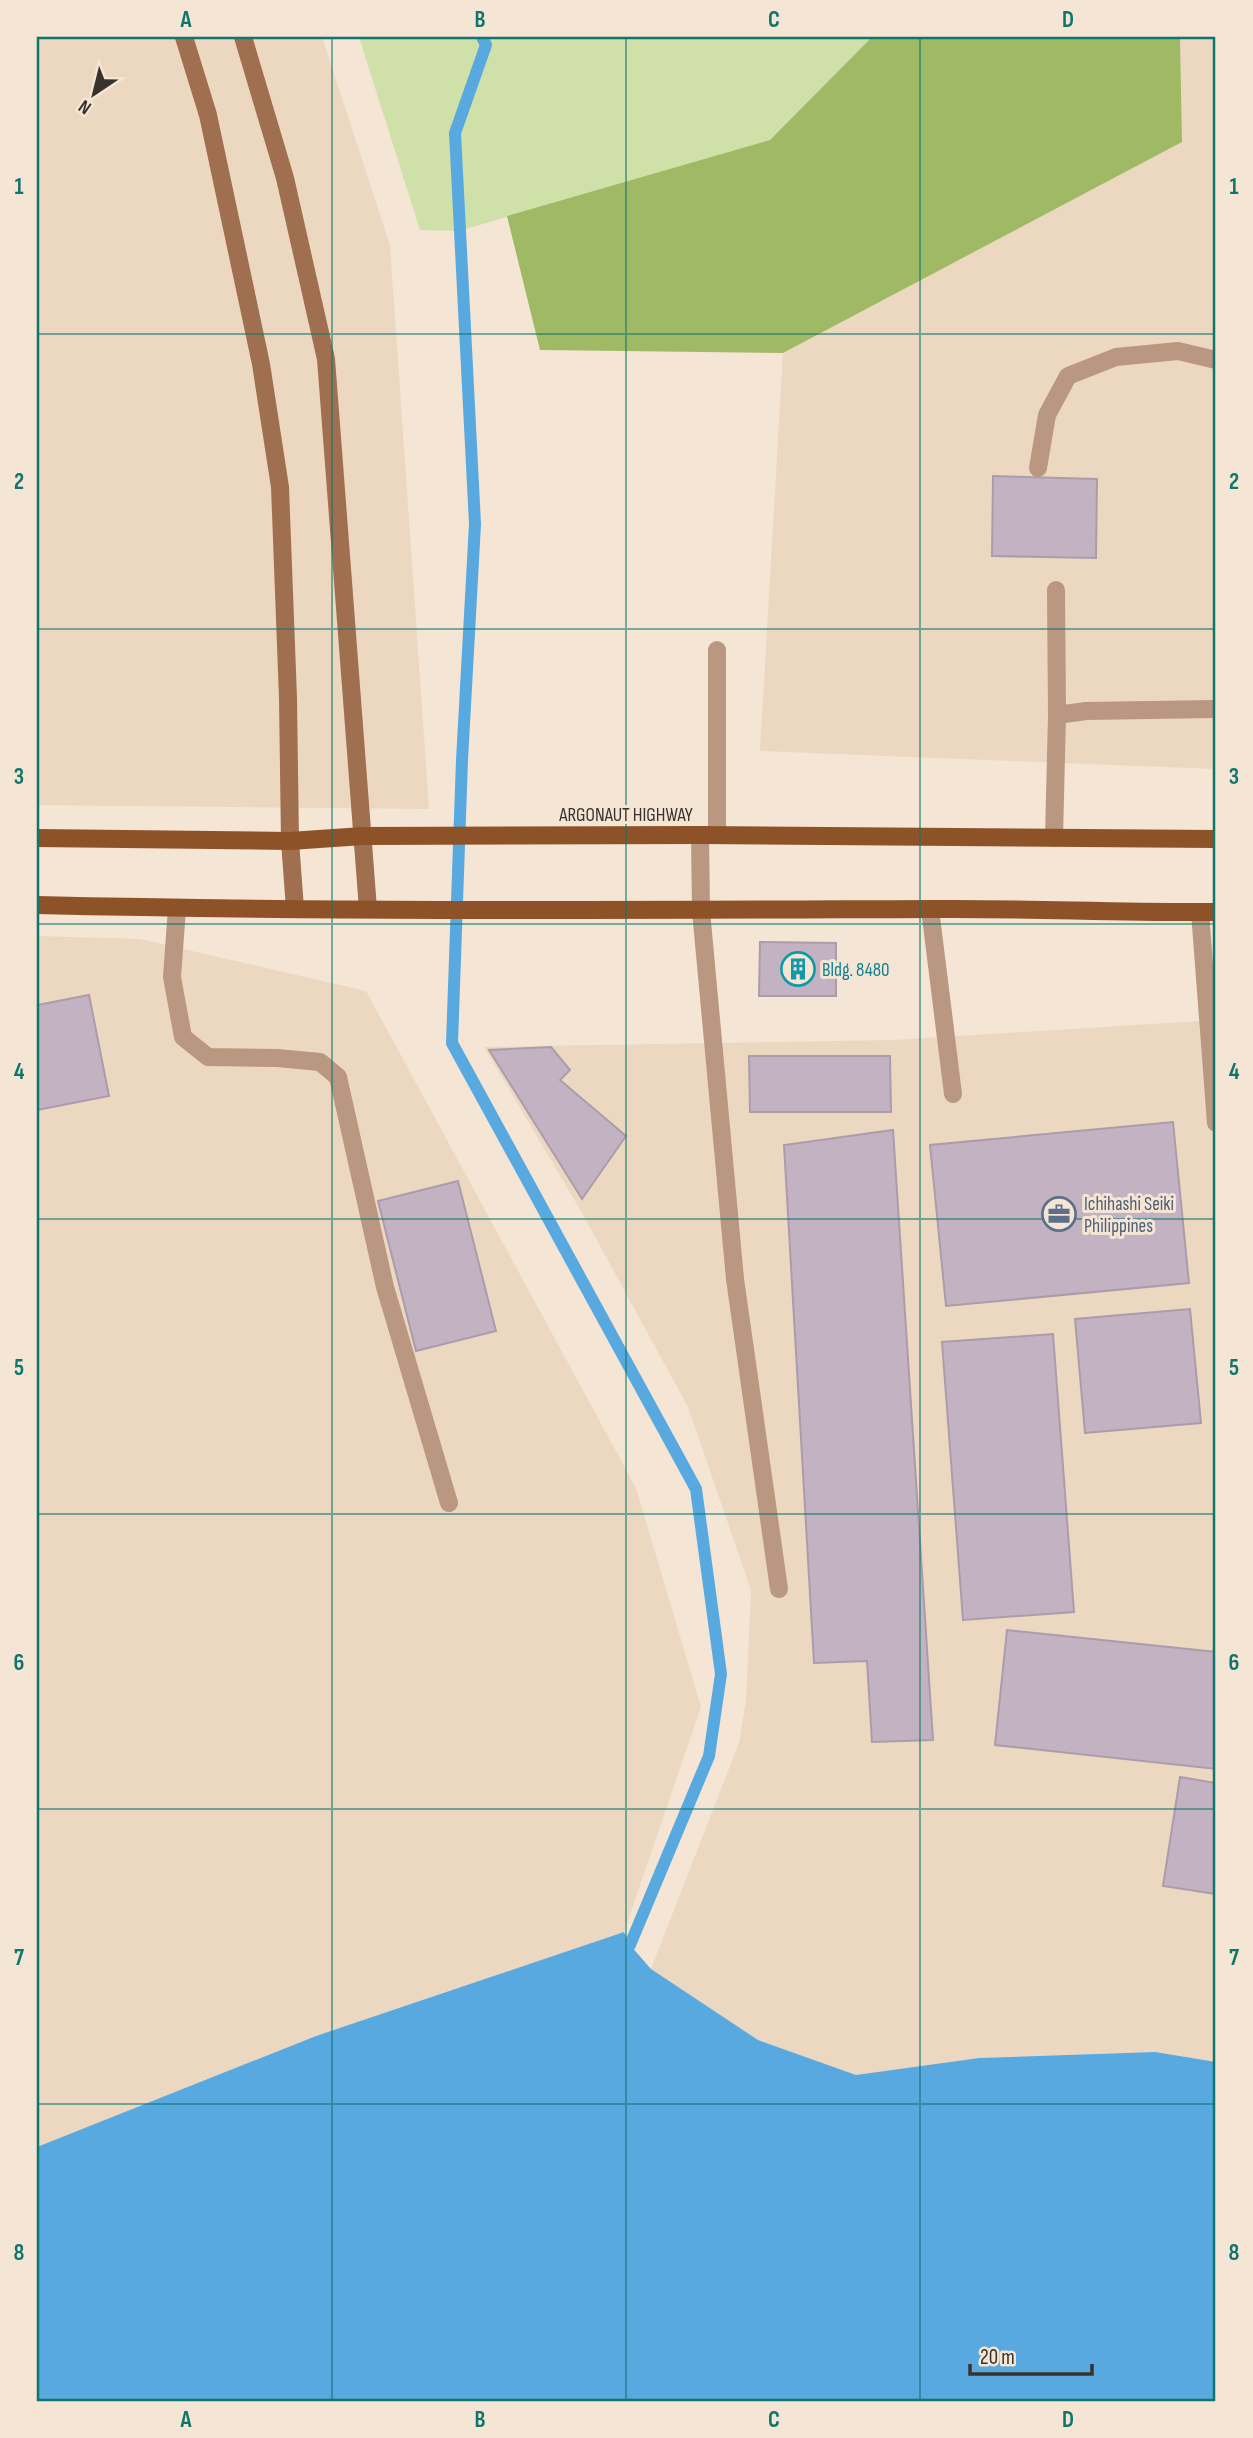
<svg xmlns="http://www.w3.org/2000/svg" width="1253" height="2438" font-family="'Sofia Sans Condensed',sans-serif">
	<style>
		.built { fill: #ecd8c1 }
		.green { fill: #cfe1a8 }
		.forest { fill: #a0b964 }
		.water { fill: #58a9e0 }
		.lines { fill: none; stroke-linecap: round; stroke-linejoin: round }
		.stream { stroke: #58a9e0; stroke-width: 12 }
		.building { fill: #c3b3c2; stroke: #ac9cab; stroke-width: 2 }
		.lane { stroke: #b99781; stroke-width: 18 }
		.secondary { stroke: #a06f4f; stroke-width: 18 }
		.primary { stroke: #8d5228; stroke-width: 18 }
		.grid { fill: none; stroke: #0f766e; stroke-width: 2; stroke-opacity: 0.55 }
		.labels { text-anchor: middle; stroke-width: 6; stroke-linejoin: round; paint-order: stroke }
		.street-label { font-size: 19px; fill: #38322c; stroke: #f4e5d4 }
		.culture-label { font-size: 19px; fill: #0d838f; stroke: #f4e5d4; text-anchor: start }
		.service-label { font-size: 19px; fill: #4e5e75; stroke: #f4e5d4; text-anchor: start }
		.neatline { fill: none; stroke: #0f766e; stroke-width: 2.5 }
		.grid-label { font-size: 23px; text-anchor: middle; font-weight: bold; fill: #0f766e }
	</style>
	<rect width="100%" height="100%" fill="#f4e5d4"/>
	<!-- built -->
	<g class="built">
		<path d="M37,37h285l68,208 39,564 -392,-4z"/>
		<path d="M1180,37h36v732l-456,-18 23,-398 399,-211z"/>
		<path d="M37,936l103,3 226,52 270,497 65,219 -77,225 -308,104 -279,111z"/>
		<path d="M1216,1020v1042l-61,-10 -176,6 -123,17 -98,-35 -107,-71 88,-226 7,-43 5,-110 -63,-183 -107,-196 -97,-164 409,-7z"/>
	</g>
	<!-- green -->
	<path class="green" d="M359,37h513l-102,103 -311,91 -39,-1z"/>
	<!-- forest -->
	<path class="forest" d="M872,37h308l2,105 -399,211 -243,-3 -33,-134 263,-76z"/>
	<!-- water -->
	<path class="water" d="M624,1932l6,13 21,24 107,71 98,35 123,-17 176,-6 61,10v339h-1179v-254l279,-111z"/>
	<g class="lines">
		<!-- stream -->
		<path class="stream" d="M482,37l4,8 -31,88 20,391 -13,236 -10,283 244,446 25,185 -12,82 -79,189"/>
	</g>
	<!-- building -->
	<g class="building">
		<path d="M993,476l104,3 -1,79 -104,-2z"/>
		<path d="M760,942l76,1v53h-77z"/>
		<path d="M89,995l20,101 -72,14v-105z"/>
		<path d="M551,1047l19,23 -10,10 66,56 -44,63 -93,-149z"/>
		<path d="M749,1056h141l1,56h-141z"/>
		<path d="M1173,1122l16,161 -243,23 -16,-161z"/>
		<path d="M893,1130l40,610 -61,2 -5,-81 -53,2 -30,-518z"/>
		<path d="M458,1181l38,150 -80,20 -38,-150z"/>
		<path d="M1190,1309l11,114 -116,10 -10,-114z"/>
		<path d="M1053,1334l21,278 -111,8 -21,-278z"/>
		<path d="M1007,1630l209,22v117l-221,-24z"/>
		<path d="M1180,1777l36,6v111l-53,-8z"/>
	</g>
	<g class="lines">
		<!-- lane -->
		<g class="lane">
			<path d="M1038,468l9,-53 21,-39 48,-19 62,-6 38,9"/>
			<path d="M1056,590l1,125"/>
			<path d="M717,650v185"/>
			<path d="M700,835l1,76 34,368 44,310"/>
			<path d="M1054,838l3,-123 29,-4 130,-2"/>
			<path d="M177,908l-5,69 11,60 25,20 69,1 43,4 18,15 47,210 64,216"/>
			<path d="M930,909l23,185"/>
			<path d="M1200,912l16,211"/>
		</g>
		<!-- secondary -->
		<g class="secondary">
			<path d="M184,37l24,78 53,249 19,123 8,211 2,143 5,68"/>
			<path d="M243,37l42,141 41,181 42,550"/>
		</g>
		<!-- primary -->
		<g class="primary">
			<path d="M37,838l253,3 73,-5 337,-1 516,4"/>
			<path d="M37,905c298,7 596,5 895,4 95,-1 189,4 284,3"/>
		</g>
	</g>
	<!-- grid -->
	<path class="grid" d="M332,37v2364M626,37v2364M920,37v2364M37,334h1179M37,629h1179M37,924h1179M37,1219h1179M37,1514h1179M37,1809h1179M37,2104h1179"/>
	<!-- icons -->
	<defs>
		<g id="building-ring" transform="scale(1.75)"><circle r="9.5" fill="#f4e5d4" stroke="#0f9aa8" stroke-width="1.5"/><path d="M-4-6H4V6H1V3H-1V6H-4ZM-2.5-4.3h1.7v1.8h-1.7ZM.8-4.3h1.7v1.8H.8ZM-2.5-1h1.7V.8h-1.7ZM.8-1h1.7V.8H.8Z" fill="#0f9aa8"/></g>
		<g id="office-ring" transform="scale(1.75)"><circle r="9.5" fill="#f4e5d4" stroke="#5c6f8a" stroke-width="1.5"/><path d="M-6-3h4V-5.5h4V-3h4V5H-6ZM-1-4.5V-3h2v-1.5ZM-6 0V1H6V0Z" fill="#5c6f8a"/></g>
	</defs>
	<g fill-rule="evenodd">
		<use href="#building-ring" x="798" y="969"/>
		<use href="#office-ring" x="1059" y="1214"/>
	</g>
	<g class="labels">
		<!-- street labels -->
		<g class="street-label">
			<text x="626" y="821">ARGONAUT HIGHWAY</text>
		</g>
		<!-- culture labels -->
		<g class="culture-label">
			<text x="822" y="976">Bldg. 8480</text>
		</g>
		<!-- service labels -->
		<g class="service-label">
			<text x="1084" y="1210">Ichihashi Seiki<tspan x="1084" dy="22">Philippines</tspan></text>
		</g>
	</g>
	<!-- border -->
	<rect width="1253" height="2438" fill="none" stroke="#f4e5d4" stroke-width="77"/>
	<!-- north arrow -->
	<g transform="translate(94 94) rotate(215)" stroke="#f4e5d4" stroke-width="5" paint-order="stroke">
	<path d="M0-5L12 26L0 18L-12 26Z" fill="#38322c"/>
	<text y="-10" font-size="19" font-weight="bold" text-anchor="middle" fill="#38322c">N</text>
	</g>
	<!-- scale -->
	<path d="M970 2364v10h122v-10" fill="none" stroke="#38322c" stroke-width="3.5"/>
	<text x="980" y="2364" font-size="21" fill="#38322c" stroke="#f4e5d4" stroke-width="5" paint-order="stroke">20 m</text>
	<rect x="38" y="38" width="1176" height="2362" class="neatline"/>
	<g class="grid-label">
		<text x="186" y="27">A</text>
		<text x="480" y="27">B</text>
		<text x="774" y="27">C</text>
		<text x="1068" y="27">D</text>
		<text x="19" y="194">1</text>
		<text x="1234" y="194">1</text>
		<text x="19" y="489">2</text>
		<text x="1234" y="489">2</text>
		<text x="19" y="784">3</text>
		<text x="1234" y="784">3</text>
		<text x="19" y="1079">4</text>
		<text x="1234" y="1079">4</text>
		<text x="19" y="1375">5</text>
		<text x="1234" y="1375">5</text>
		<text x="19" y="1670">6</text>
		<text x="1234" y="1670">6</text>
		<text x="19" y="1965">7</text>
		<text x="1234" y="1965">7</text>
		<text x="19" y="2260">8</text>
		<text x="1234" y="2260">8</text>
		<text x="186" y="2427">A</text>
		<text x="480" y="2427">B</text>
		<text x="774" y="2427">C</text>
		<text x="1068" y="2427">D</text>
	</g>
</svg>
